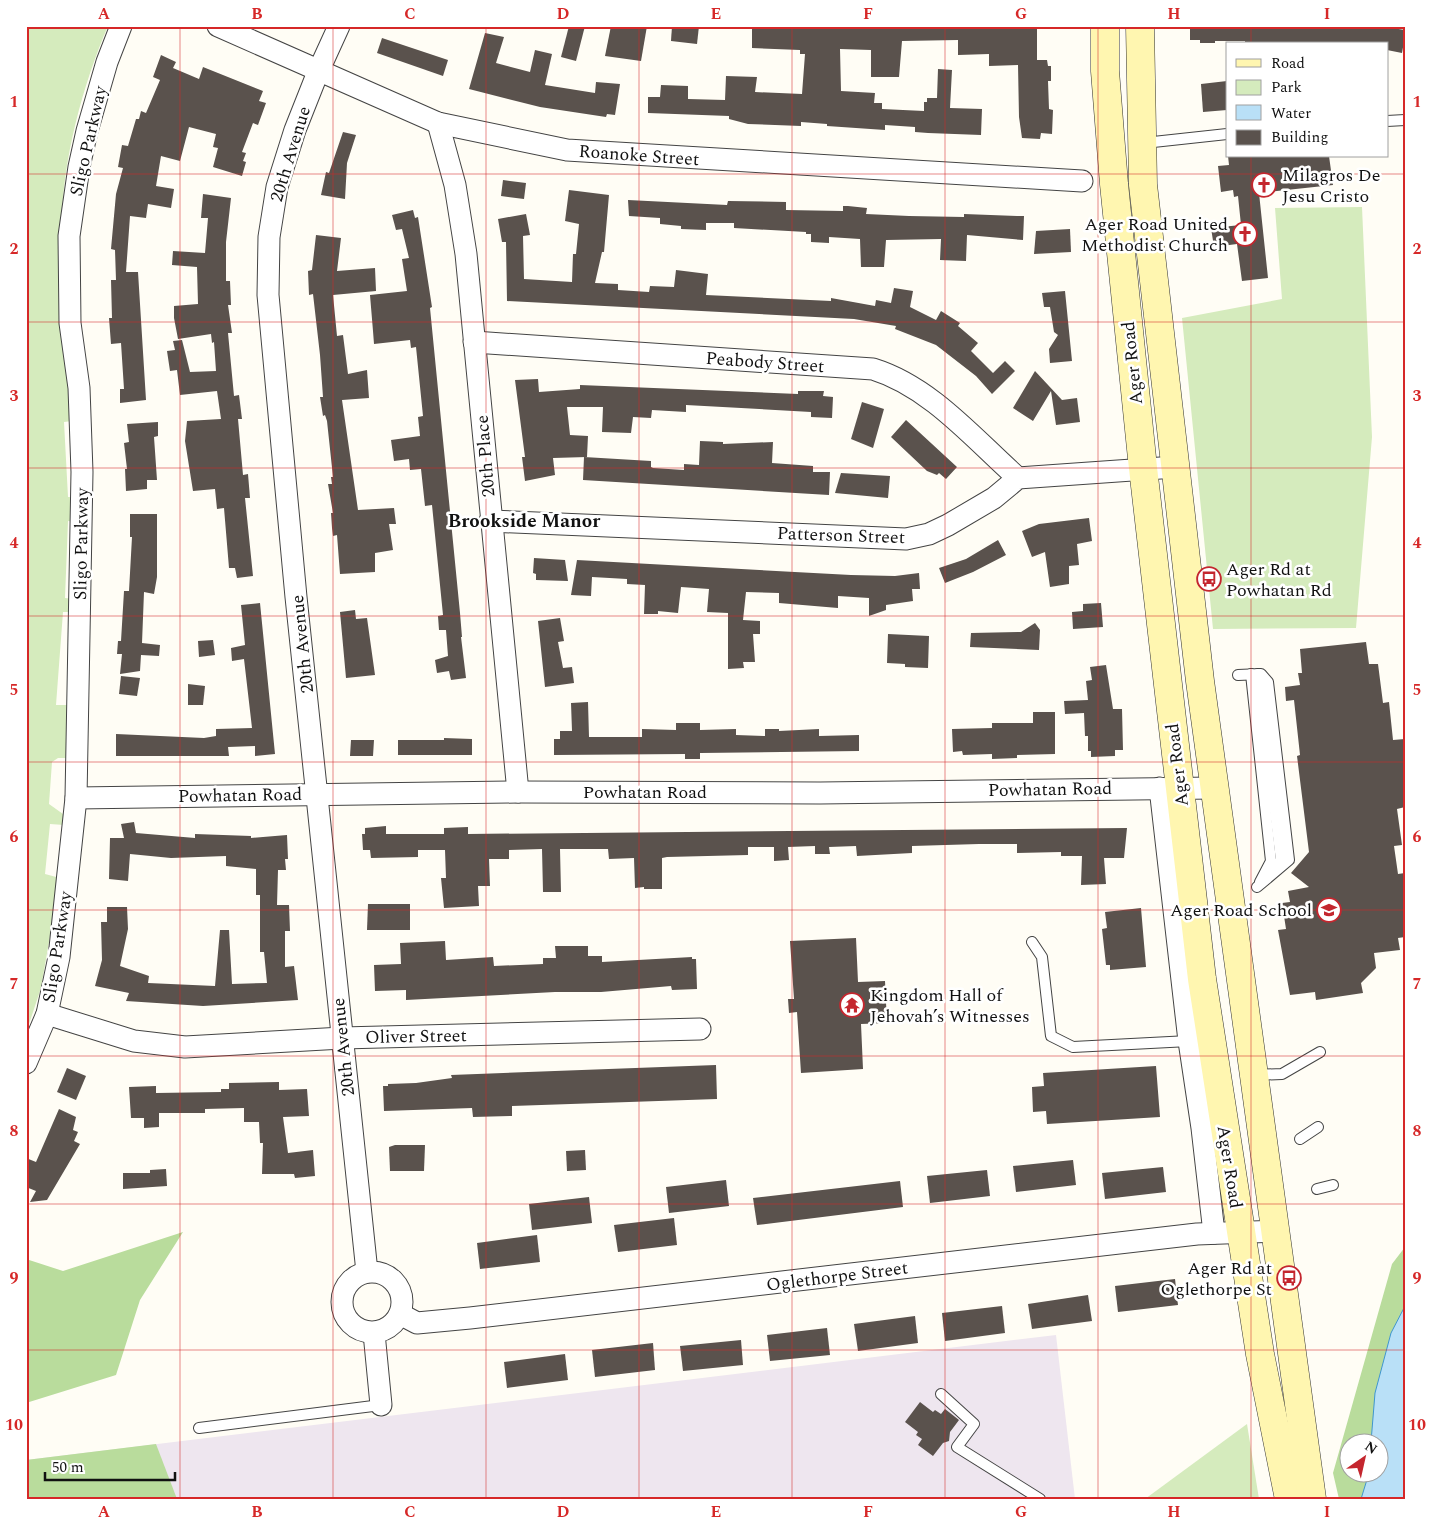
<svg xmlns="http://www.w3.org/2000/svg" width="1431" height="1525" font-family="Spectral,serif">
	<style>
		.industrial { fill: #eee6ef }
		.green { fill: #d5ebbd }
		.forest { fill: #b9dc9c; fill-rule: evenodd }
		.water { fill: #b9e0f7; stroke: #3f96cf }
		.building { fill: #5a524d }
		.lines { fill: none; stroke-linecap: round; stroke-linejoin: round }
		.service-casing { stroke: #444; stroke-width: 12 }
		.minor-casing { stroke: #444; stroke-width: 23 }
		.secondary-casing { stroke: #333; stroke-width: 29 }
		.service { stroke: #fff; stroke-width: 10 }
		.minor { stroke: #fff; stroke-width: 21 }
		.secondary { stroke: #fff6b0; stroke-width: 28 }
		.grid { fill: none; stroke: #d62828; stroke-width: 1; stroke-opacity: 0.55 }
		.labels { text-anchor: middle; stroke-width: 5; stroke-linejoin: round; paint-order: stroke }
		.street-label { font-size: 18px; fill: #111; stroke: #fff }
		.poi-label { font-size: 18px; fill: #111; stroke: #fff; text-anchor: start }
		.neighbourhood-label { font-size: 19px; font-weight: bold; fill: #111; stroke: #fff }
		.neatline { fill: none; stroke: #d62828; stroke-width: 2 }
		.grid-label { font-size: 16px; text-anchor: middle; font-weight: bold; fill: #d62828 }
	</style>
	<rect width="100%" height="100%" fill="#fffdf5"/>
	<!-- industrial -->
	<path class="industrial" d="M1056,1335l19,164h-1049v-39z"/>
	<!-- green -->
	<g class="green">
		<path d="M26,26h82c-25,58 -46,135 -46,199 0,65 7,131 10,196l-8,1 4,75h8l2,25 -10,-1 -3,77 9,1v13h-11l-7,93h13l-3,53h-8l-6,4 -3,42 14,10 1,11 -14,-1 -5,50 15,4 -19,110 -15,45z"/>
		<path d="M1362,207l10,230 -16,191 -143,1 -31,-311 100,-19 -7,-91z"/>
		<path d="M1247,1424l12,75h-114z"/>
	</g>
	<!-- forest -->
	<g class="forest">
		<path d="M183,1232l-43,68 -24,75 -90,28v-144l37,12z"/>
		<path d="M1405,1247v252h-66l-6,-26 59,-209zM1348,1442h30v30h-30z"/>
		<path d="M156,1444l21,55h-151v-39z"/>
	</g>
	<!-- water -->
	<path class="water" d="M1405,1306v193h-44l8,-26 9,-1v-30h-7l4,-49 16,-60z"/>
	<!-- building -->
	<g class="building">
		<path d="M569,26h16l-9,35 -15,-4z"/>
		<path d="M611,26h36l-6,35 -36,-5z"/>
		<path d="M672,26h27l-2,18 -26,-3z"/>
		<path d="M752,26h229v3l56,-3v34h10l1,6h3v15h-3l1,28 4,1 -1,24 -11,-1 -1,6 -18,-1 -3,-21 -1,-52 -29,1v-12l-31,1v-15l-56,1 -3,36h-28v-27l-31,-1 1,42 34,2 -1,10h8v6l42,2v-9h3v-4h10l1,-29 14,1 -2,38 32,1 -1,26 -53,-2 -13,-1v-5l-30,-2v5l-58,-4v-2l-26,-2v4l-53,-2 -19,-5v-3l-81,-3v-16h12l1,-12 27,1v13l37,1 1,-24 31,1 -2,15 47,2 3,-40h-5v-4l-48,-2z"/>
		<path d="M1190,26h189l26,4v6l-3,17 -15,-3v-6h-142v-3h-30v2h-15v-3h-10z"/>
		<path d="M485,33l19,4 -8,26 34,9 5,-22 17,4 -7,31 50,8 1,-11 24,2 -5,31 -8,-1 -1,3 -66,-10 -71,-18z"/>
		<path d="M382,38l66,22 -5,16 -66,-23z"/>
		<path d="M161,55l15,7 -3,6 26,11 4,-12 60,24 -4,10 7,2 -8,22 -5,-2 -11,29 4,1 -3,8 3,1 -4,14 -29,-9 5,-19 -5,-1 3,-13 -27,-7 -9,34 -19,-5 -5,30 18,3 -3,19 -23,-4 -2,14 -16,-2 -4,56h12l8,128 -26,3v-14h4l-3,-46 -10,1 -2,-26h3l-1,-38h5l-1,-30 -4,-1 5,-55 7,-26 -5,-1 4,-22 6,1 8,-27h3l2,-8 5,2 14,-33 -7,-3z"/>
		<path d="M1227,81v29l-24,2 -2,-28z"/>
		<path d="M343,132l13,3 -9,28 -2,36 -24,-4 5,-23 3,1z"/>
		<path d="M1228,156h101l4,29 -74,8 9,85 -26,3 -5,-37 -23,3 -3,-19 30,-3 -3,-29 -4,1 -1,-7 -12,2 -3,-26 11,-1z"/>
		<path d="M503,180l23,3 -2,16 -23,-3z"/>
		<path d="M569,190l40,5 -5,57h-2l-7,31 23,1v6l31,2 1,-6 24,1 2,-17 32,4 -2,21 125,6v-3l44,8 1,-6 15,3 3,-15 19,3 -3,16 26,13 5,-9 19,12 -2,3 20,17 -7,8 22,22 12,-12 10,10 -23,23 -16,-18 -40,-31 -41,-16 1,-3 -42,-7 -347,-18 -1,-59h-4l-4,-23 28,-5 4,21 -7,1 1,43 48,3 1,-28h3l3,-30 -14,-3z"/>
		<path d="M203,194l28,4 -5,44v39h4l1,24h-3l4,28h-4l6,63 5,-1 3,24h-4l5,56 5,-1 2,24h-5l8,78 -16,2 -2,-10h-6l-5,-60 -7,1 -2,-20 -22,2 -8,-50 2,-20 34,-2 -4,-28 -37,4 -3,-25 -7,1 -3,-20 8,-1 -2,-9 9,-1 8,32 26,-1 -2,-29 -2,1 -1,-9 -33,5 -4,-21v-12l24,-2 -1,-37 -25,-2 1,-14 32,2 3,-35h-7z"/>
		<path d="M628,200l99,5 1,-4 58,1v8l57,1v-5h5l19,2 -1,6 43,2 55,1v-3l53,2h7l-1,24 -56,-5 -1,26 -26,-1 1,-21 -55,1 -2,27h-23l-1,-28 -31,-2v6l-18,-1v-8h-5v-2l-72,-4v-5h-28v7l-25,-1v-3l-21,-2v-6l-31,-2z"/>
		<path d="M413,210l2,8 3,-1 14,90 -2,1 30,305 2,24h-1l5,41 -15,2 -2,-9 -12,2 -2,-13 13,-4 -2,-26h-7l-1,-14 5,-1 -11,-110 -7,1 -4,-37 -11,1 -1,-11 -15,2 -3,-21 29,-4 -2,-19 5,-1 -7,-69 -5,1 -1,-8 -36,4 -1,-13 -3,-36 37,-4 -5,-32 7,-1 -7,-29 -6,1 -4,-15z"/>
		<path d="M1070,229l1,23 -37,2 2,-23z"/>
		<path d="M316,235l25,3 -4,33 38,-3 1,23 -43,4 4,41 6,-1 5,39 19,-4 2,28 -27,2 16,110 36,-2 2,16h-7l4,26 -18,3v19l-35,2 -3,-39 -4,1 -1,-8 -1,-15h2l-5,-29h4l-1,-7h2l-6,-56 -2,-6 -2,1 -3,-19h3l-3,-42 -7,-61 -4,1 -1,-24 4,-1z"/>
		<path d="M1065,291l7,70 -22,2 -1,-14 9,-14 -4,-3 -4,-25h-6l-2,-14z"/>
		<path d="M1035,371l27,29 15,-2 3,24 -24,3 -5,-34 -18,30 -20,-13z"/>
		<path d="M538,379l1,13 41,-3v-4l218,9v-3h26l-1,5 10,1 -1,21 -21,-1v-5l-125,-7v7l-34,-2 -1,8 -18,-1 -2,16 -29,-1 1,-25h-36l3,28 18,1 -1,21 -34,1 2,17 -30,6 -3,-24h3l-10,-77z"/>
		<path d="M862,402l22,7 -11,39 -22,-9z"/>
		<path d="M906,420l51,47 -11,12 -7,-6 -2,2 -10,-4 -36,-34z"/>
		<path d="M158,422v14l-4,1 3,43h-10v9l-21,2 -1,-22h2l-3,-26 5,-1 -2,-18z"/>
		<path d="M700,441l23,1v2l50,-2 -1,21 41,3v6h17l-1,23 -246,-15 1,-23 67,4v6l2,1 31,2v-6l15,1z"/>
		<path d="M841,473l49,3 -2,22 -53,-5z"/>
		<path d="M130,514h27v63l-3,17 -10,-2 -2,51 18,2 -1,11 -18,-1 -1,16 -20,3 2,-20h-5l1,-13h3l3,-50h5l3,-54h-2z"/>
		<path d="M1089,518l3,23 -15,3 2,21 -10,1v18l-19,3 -5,-35 -13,5 -10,-26 17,-7z"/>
		<path d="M998,540l8,15 -33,17 -28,11 -6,-15 27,-9z"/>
		<path d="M534,558l31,2 3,21 -32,-1v-6l-3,-1z"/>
		<path d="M577,560l274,15 44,1 24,-3 1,16h-8l1,12 -27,4v5l-17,6v-18l-31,-2v12l-59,-5v-10l-33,-1 -3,28 17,1v13h-7l2,28h-12l1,6 -16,1v-56l-21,-1 2,-23 -28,-2 -3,26 -20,-2v3h-14l1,-29 -18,-1v-5l-35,-2 -1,19 -20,-1z"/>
		<path d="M260,603l15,151 -20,2v-10l-27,1 1,9h-113v-22l88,4 12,-2v-7l36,-1 -8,-69 -12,2 -1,-13 14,-3 -4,-40z"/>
		<path d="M1101,603l2,24 -30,2 -1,-17 11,-1v-7z"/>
		<path d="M355,610l1,9 11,-1 8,57 -29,3 -6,-66z"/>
		<path d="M560,618l4,23 -6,1 5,26 9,-1 2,16 -29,4 -7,-66z"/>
		<path d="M1035,623l5,7 -1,20 -69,-3 1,-14 50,-1z"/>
		<path d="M888,634l41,2 -1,32 -23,-1v-3l-18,-1z"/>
		<path d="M213,640l2,15 -16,2 -1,-16z"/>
		<path d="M1366,642l3,22h9l5,39 6,-1 4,38 12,-1v68l-8,2 5,36 -8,1 4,28 7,-1v64l-7,1 2,12 -26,3 2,15 -15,15 2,10 -47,7 -1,-8 -25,3 -12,-65 8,-1 -4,-26 8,-1 -2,-11 21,-4 -18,-14 18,-21 -12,-96 3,-1 -6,-55 -8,1 -1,-14 15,-2 -2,-12h4l-2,-24z"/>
		<path d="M1106,665l7,44h9l1,41h-8v6l-24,1v-6h-3v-15h-3l-1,-23 -19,1 -1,-13 24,-1 -2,-19 6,-1 -2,-13z"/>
		<path d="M121,676l19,2 -3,18 -18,-2z"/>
		<path d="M188,684l17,2 -2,19h-15z"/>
		<path d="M588,702l1,35h53v-8l34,1v-7h24v7l36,-1v6l29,1v-7h14v2l40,-2v7l40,-1v16l-159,2v6h-15v-5l-131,1v-16h6v-8h12l-1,-28z"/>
		<path d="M1033,712h22v42l-38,1v3l-25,1v-5l-29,1 -1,-4 -9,1 -1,-23 40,-1v-5h41z"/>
		<path d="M444,738l28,1v16h-74v-15h46z"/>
		<path d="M351,740h23l-1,16h-23z"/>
		<path d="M134,822l2,11 59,5v-4l56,2v2l36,-3 1,24h-3l1,11h-8l-1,35h12l1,26h-5v36l9,-1 4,34 -95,6 -77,-5 3,-8 -34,-7 7,-26 -1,-38h6v-15h20l1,22 -8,37 29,10 -1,7 67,3 5,-56h9l3,54 35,-1 -3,-31h-4v-57h-4v-26l-30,-3v-10l-55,2 -41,-4 -2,27 -19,-2 1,-41h14l-3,-14z"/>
		<path d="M386,826v8h58v-6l24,-1v7l659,-6 -3,30h-20l2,26 -25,1 1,-29h-21v-4l-44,1v-9h-38l-67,2v7l-55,3 -1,-10 -27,1 1,7h-15v-8l-27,1 1,13 -15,1v-14h-26v8l-81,2 -5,1v31h-18v-2l-9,1 -1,-30 -25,1 -1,-10h-48l1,43h-18l-1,-43 -33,1v9h-20l1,27h-12l1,20 -35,2 -3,-30h5l-1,-28h-27v7l-47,1 -1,-8h-7l-1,-16h3v-6z"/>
		<path d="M368,904h42v26h-43z"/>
		<path d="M1141,908l5,59 -36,3v-5h-4l-4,-36 5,-1 -2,-16z"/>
		<path d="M856,938l2,44 27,-1 2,42 -26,1 2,45 -62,4 -4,-61 -8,1 -1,-14h6l-4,-58z"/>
		<path d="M445,941l1,19 47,-3 1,9 49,-2v-6h13l-1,-12h33v10h14v6l90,-5v2h4l1,30 -25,1 -1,-4 -70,6h-46l-149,8v-10l-31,1 -1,-26 27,-1 -1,-21z"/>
		<path d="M716,1065l1,34 -205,7v10l-39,1 -1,-9 -88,3 -1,-25h5v-2l28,-1 36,-5 -1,-3z"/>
		<path d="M1156,1066l4,51 -113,7 -1,-13 -13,1 -1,-25 12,-1 -1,-13z"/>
		<path d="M67,1068l19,8 -10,24 -19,-8z"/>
		<path d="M279,1082v8l28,-1 2,27 -26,1 5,36 25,-3 2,26 -20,2 -1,-4h-32l1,-31h-3l-1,-21h-15v-14l-39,1v4h-46v14l-15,1v-10h-13l-2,-31 27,-1v7l65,-1v-3h8v-6z"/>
		<path d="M59,1109l17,8 -3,13 5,2 -4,9 6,3 -33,56 -17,2 6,-11 -10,-4v-29l10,4z"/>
		<path d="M395,1145h30l-1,26h-34l-1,-24z"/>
		<path d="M585,1150l1,20 -19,1 -1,-20z"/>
		<path d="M1073,1160l3,25 -60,7 -3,-26z"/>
		<path d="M1163,1167l3,25 -61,7 -3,-26z"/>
		<path d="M166,1169l1,17 -44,3v-16h27v-3z"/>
		<path d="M987,1170l3,26 -60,7 -3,-27z"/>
		<path d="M726,1180l3,26 -60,7 -3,-26z"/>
		<path d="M900,1181l3,26 -146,18 -4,-27z"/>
		<path d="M589,1197l3,26 -60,7 -3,-26z"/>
		<path d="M674,1218l3,27 -59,7 -4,-27z"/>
		<path d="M537,1235l3,27 -60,7 -3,-26z"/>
		<path d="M1175,1279l3,26 -60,7 -3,-26z"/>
		<path d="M1088,1295l4,26 -60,8 -4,-25z"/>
		<path d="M1002,1306l3,27 -60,8 -3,-28z"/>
		<path d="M915,1316l3,27 -60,8 -4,-27z"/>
		<path d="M827,1328l3,27 -60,6 -3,-26z"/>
		<path d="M741,1340l2,25 -60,6 -3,-25z"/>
		<path d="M653,1343l2,27 -60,7 -3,-27z"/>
		<path d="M565,1354l3,26 -61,8 -3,-26z"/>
		<path d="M920,1402l13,10 2,-2 6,4 4,-5 14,11 -9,12 -1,9 -6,2 -10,13 -15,-11 4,-6 -6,-4 2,-3 -13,-10z"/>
	</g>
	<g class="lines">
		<!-- service casing -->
		<g class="service-casing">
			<g id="service">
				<path d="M1387,121l18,-1"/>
				<path d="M1144,143l83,-9"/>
				<path d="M1251,674l20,187 -11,21"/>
				<path d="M1258,674l23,186 -7,8"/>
				<path d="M1238,675l23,-1 7,8 21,178 -32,27"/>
				<path d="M1032,942l10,15 9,79 22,11 116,-6"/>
				<path d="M1254,1075l28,-1 38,-22"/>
				<path d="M1300,1139l18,-12"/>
				<path d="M1317,1189l16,-4"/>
				<path d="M941,1394l33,30 -17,23 83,52"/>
				<path d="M199,1428l182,-23"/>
			</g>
		</g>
		<!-- minor casing -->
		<g class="minor-casing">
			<g id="minor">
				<path d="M218,26l220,97 129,27 515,31"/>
				<path d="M339,26l-21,46 -23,58 -18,57 -8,50 -1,58 28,302 71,675"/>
				<path d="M438,123l17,62 11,69 52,538"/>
				<path d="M474,342l399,27c58,18 101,70 145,109"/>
				<path d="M490,521l416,18 23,-5 19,-9 46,-27 24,-20 157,-11"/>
				<path d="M1160,788l29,253 13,87 12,105"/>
				<path d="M76,798l442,-6 302,1 394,-5"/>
				<path d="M47,1014l87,27 51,6 157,-9 358,-9"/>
				<path d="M26,1063l21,-49 12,-57 17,-159 6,-326 -3,-84 -9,-65 -1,-87 10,-69 8,-36 20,-69 14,-36"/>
				<circle cx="372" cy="1302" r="30"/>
				<path d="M400,1314l17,9 53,-5 727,-84 79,-3"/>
				<path d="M374,1333l7,72"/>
			</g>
		</g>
		<!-- secondary casing -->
		<g class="secondary-casing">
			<g id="secondary">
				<path d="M1105,26v45l9,113 29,284 59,511 58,375 29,145"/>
				<path d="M1140,26l3,159 57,496 112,818"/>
			</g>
		</g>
		<!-- service -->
		<use href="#service" class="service"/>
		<!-- minor -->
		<use href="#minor" class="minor"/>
		<!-- secondary -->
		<use href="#secondary" class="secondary"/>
	</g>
	<!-- grid -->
	<path class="grid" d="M180,26v1473M333,26v1473M486,26v1473M639,26v1473M792,26v1473M945,26v1473M1098,26v1473M1251,26v18M1251,156v1343M26,174h1379M26,322h1379M26,468h1379M26,616h1379M26,762h1379M26,910h1379M26,1056h1379M26,1204h1379M26,1350h1379"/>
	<!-- icons -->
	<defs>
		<g id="church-ring" transform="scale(1.25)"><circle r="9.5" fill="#fff" stroke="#c4262e" stroke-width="1.5"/><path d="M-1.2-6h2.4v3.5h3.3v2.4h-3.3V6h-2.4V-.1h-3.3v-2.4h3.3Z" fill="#c4262e"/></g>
		<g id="bus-ring" transform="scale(1.25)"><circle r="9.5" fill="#fff" stroke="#c4262e" stroke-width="1.5"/><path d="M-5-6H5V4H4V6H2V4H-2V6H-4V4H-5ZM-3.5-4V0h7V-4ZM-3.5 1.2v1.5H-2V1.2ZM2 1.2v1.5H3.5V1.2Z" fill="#c4262e"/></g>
		<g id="school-ring" transform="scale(1.25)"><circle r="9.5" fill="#fff" stroke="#c4262e" stroke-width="1.5"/><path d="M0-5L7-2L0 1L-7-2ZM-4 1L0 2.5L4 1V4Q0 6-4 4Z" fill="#c4262e"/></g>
		<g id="temple-ring" transform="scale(1.25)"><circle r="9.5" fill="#fff" stroke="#c4262e" stroke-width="1.5"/><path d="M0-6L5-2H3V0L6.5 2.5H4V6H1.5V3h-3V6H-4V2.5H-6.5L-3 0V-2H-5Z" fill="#c4262e"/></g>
	</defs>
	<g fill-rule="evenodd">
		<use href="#church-ring" x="1264" y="185"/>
		<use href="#church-ring" x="1245" y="234"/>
		<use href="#bus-ring" x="1209" y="579"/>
		<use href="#school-ring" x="1329" y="910"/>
		<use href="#temple-ring" x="852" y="1005"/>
		<use href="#bus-ring" x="1289" y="1278"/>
	</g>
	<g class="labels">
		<!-- street labels -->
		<g class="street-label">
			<text transform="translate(88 141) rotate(-77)" y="6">Sligo Parkway</text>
			<text transform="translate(290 154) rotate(-73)" y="6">20th Avenue</text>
			<text transform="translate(639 155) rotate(4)" y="6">Roanoke Street</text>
			<text transform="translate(765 362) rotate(4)" y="6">Peabody Street</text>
			<text transform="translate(1132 363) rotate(-96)" y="6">Ager Road</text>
			<text transform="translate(485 456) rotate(-95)" y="6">20th Place</text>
			<text transform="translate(841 535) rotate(2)" y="6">Patterson Street</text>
			<text transform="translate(81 544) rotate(-89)" y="6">Sligo Parkway</text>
			<text transform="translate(302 644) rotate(-96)" y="6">20th Avenue</text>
			<text transform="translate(1177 765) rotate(-97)" y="6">Ager Road</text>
			<text transform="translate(1050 789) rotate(-1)" y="6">Powhatan Road</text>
			<text x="645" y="798">Powhatan Road</text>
			<text transform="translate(240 795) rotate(-1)" y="6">Powhatan Road</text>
			<text transform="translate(57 947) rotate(-81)" y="6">Sligo Parkway</text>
			<text transform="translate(416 1036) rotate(-1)" y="6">Oliver Street</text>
			<text transform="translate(343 1047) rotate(-96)" y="6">20th Avenue</text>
			<text transform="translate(1230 1167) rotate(81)" y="6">Ager Road</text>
			<text transform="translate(837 1276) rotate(-7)" y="6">Oglethorpe Street</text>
		</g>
		<!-- poi labels -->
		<g class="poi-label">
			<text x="1282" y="181">Milagros De<tspan x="1282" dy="21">Jesu Cristo</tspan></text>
			<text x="1228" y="230" text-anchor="end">Ager Road United<tspan x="1228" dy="21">Methodist Church</tspan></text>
			<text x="1226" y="575">Ager Rd at<tspan x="1226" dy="21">Powhatan Rd</tspan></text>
			<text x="1312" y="916" text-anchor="end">Ager Road School</text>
			<text x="870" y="1001">Kingdom Hall of<tspan x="870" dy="21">Jehovah’s Witnesses</tspan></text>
			<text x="1272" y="1274" text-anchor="end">Ager Rd at<tspan x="1272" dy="21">Oglethorpe St</tspan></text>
		</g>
		<!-- neighbourhood labels -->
		<g class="neighbourhood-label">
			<text x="524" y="527">Brookside Manor</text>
		</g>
	</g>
	<!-- border -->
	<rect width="1431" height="1525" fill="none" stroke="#ffffff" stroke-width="55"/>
	<!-- legend -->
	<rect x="1226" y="42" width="162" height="115" fill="#ffffff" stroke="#a0a0a0"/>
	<rect x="1236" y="59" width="25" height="8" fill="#fff6b0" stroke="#a0a0a0"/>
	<text x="1271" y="68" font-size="15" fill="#111111">Road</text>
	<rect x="1236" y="80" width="25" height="15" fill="#d5ebbd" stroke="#a0a0a0"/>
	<text x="1271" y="92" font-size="15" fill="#111111">Park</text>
	<rect x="1236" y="105" width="25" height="15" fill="#b9e0f7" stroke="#a0a0a0"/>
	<text x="1271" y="118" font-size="15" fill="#111111">Water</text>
	<rect x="1236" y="130" width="25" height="15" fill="#5a524d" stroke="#a0a0a0"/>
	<text x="1271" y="142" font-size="15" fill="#111111">Building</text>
	<!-- north arrow -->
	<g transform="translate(1364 1458) rotate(34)"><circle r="24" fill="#ffffff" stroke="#a0a0a0"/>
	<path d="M0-4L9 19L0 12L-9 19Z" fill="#c4262e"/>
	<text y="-8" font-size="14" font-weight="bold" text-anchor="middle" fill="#111111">N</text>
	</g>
	<!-- scale -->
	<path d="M45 1472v8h130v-8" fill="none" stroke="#111111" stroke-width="2.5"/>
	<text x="52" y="1472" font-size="15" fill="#111111" stroke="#ffffff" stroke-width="4" paint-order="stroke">50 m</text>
	<rect x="28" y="28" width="1376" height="1470" class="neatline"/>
	<g class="grid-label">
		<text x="104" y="19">A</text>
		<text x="257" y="19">B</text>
		<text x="410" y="19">C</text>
		<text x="563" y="19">D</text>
		<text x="716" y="19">E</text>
		<text x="868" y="19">F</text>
		<text x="1021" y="19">G</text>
		<text x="1174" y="19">H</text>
		<text x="1327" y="19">I</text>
		<text x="14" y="107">1</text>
		<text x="1417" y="107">1</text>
		<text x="14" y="254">2</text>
		<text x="1417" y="254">2</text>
		<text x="14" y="401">3</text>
		<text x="1417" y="401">3</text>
		<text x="14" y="548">4</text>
		<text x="1417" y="548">4</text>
		<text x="14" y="695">5</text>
		<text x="1417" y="695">5</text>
		<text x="14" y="842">6</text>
		<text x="1417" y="842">6</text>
		<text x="14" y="989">7</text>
		<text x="1417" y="989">7</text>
		<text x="14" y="1136">8</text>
		<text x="1417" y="1136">8</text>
		<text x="14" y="1283">9</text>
		<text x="1417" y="1283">9</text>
		<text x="14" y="1430">10</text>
		<text x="1417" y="1430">10</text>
		<text x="104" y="1517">A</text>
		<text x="257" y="1517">B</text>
		<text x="410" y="1517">C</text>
		<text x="563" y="1517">D</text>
		<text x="716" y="1517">E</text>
		<text x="868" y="1517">F</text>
		<text x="1021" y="1517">G</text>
		<text x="1174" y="1517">H</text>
		<text x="1327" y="1517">I</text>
	</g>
</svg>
